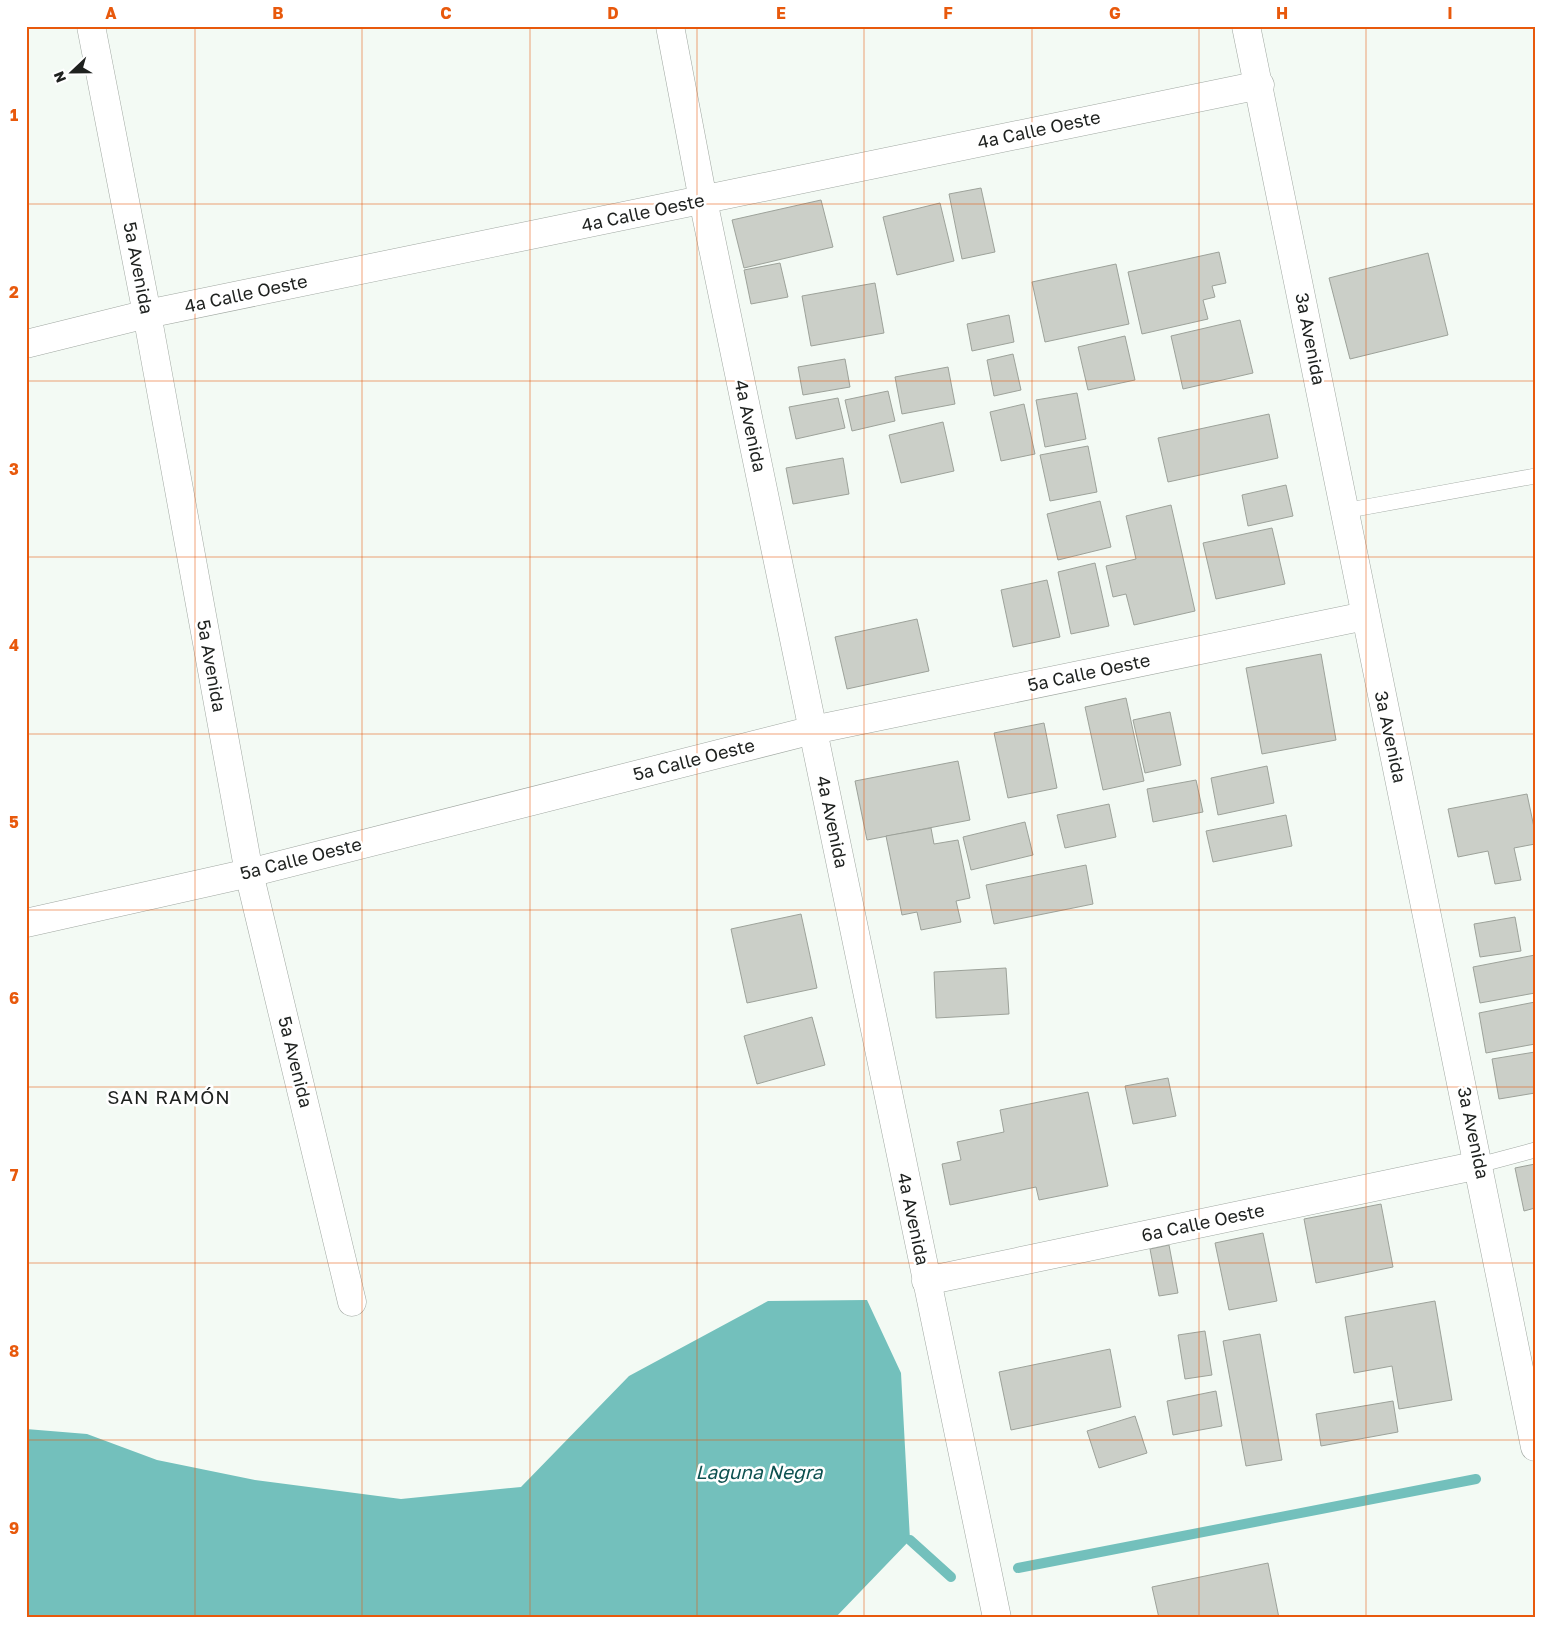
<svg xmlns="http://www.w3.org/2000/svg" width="1561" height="1644" font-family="'Golos Text',sans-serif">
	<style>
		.water { fill: #73c0bc }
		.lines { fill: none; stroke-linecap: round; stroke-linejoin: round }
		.stream { stroke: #73c0bc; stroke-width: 10 }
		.building { fill: #cbcfc8; stroke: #9da29a }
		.lane-casing { stroke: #a1a8a2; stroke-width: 16 }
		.street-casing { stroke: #a1a8a2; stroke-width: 29 }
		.lane { stroke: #fff; stroke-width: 15 }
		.street { stroke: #fff; stroke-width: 28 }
		.grid { fill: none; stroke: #e8590c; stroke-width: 1; stroke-opacity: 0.55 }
		.labels { text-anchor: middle; stroke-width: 5; stroke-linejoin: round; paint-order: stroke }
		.street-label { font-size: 18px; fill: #1e211f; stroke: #fff }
		.neighbourhood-label { font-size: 19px; letter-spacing: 1px; fill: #1e211f; stroke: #fff }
		.water-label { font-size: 19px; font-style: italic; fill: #0d5150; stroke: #fff }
		.neatline { fill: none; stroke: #e8590c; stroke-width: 2 }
		.grid-label { font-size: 16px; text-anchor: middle; font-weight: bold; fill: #e8590c }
	</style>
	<rect width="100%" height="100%" fill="#f3faf4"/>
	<!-- water -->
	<path class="water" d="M867,1300l34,73 9,167 -75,78h-809v-189l61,5 70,26 98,20 146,19 120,-12 108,-111 139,-75z"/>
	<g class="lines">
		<!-- stream -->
		<g class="stream">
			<path d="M910,1540l41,37"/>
			<path d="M1018,1568l458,-89"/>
		</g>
	</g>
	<!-- building -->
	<g class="building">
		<path d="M981,188l14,64 -33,7 -13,-65z"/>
		<path d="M821,200l12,47 -89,21 -12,-48z"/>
		<path d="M940,203l14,58 -57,14 -14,-58z"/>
		<path d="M1219,252l7,31 -14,3 3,11 -12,3 5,19 -66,15 -14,-62z"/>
		<path d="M1428,253l20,82 -98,24 -21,-81z"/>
		<path d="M780,263l8,34 -37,7 -7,-34z"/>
		<path d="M1116,264l13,60 -84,18 -13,-60z"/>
		<path d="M875,283l9,50 -73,13 -9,-50z"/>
		<path d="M1009,315l5,27 -42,9 -5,-27z"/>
		<path d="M1240,320l13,53 -70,16 -12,-53z"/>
		<path d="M1125,336l10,44 -47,10 -10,-43z"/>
		<path d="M1013,354l8,36 -27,6 -7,-36z"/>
		<path d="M845,359l5,28 -47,8 -5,-28z"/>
		<path d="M948,367l7,37 -53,10 -7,-37z"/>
		<path d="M888,391l7,30 -43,10 -7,-31z"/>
		<path d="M1077,393l9,46 -41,8 -9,-47z"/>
		<path d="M838,398l7,30 -49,11 -7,-32z"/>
		<path d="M1024,404l11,50 -34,7 -11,-49z"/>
		<path d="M1269,414l9,44 -110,24 -10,-44z"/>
		<path d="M943,422l11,49 -53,12 -12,-48z"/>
		<path d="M1088,446l9,46 -47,9 -10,-46z"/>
		<path d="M843,458l6,36 -56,10 -7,-36z"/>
		<path d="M1286,485l7,31 -45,10 -6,-31z"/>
		<path d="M1100,501l11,46 -53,13 -11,-46z"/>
		<path d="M1171,505l24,106 -61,14 -8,-31 -13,3 -7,-31 30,-7 -10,-43z"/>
		<path d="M1272,528l13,56 -69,15 -13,-56z"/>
		<path d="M1095,563l14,63 -38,8 -13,-62z"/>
		<path d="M1047,580l13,57 -47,10 -12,-57z"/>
		<path d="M917,619l12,52 -82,18 -12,-52z"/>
		<path d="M1321,654l15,86 -74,14 -16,-86z"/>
		<path d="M1126,698l18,83 -41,9 -18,-83z"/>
		<path d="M1170,712l11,53 -36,8 -12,-53z"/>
		<path d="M1044,723l13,65 -49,10 -14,-65z"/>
		<path d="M958,761l12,59 -103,20 -12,-59z"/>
		<path d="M1267,766l7,37 -56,12 -7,-37z"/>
		<path d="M1196,780l7,32 -50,10 -6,-33z"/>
		<path d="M1527,794l8,38v12l-21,4 7,32 -26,4 -7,-33 -30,6 -10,-48z"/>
		<path d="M1109,804l7,33 -51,11 -8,-33z"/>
		<path d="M1286,815l6,31 -79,16 -7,-31z"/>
		<path d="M1025,822l8,33 -62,15 -8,-33z"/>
		<path d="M931,828l3,16 24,-4 12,58 -14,3 5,21 -40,8 -4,-18 -15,3 -16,-79z"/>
		<path d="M1086,865l7,39 -99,20 -8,-39z"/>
		<path d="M801,914l16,74 -70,15 -16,-74z"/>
		<path d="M1515,917l6,34 -41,6 -6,-33z"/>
		<path d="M1535,955v38l-55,10 -7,-36z"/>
		<path d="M1006,968l3,46 -73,4 -2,-46z"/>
		<path d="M1535,1002v42l-49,9 -7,-40z"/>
		<path d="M812,1017l13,48 -68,19 -13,-48z"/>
		<path d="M1535,1052v41l-36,6 -7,-40z"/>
		<path d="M1168,1078l8,38 -43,8 -8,-38z"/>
		<path d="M1088,1092l20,94 -69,14 -3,-13 -86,18 -8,-41 19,-4 -4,-18 47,-10 -4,-22z"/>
		<path d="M1535,1164v44l-11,3 -9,-43z"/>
		<path d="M1381,1204l12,63 -77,16 -12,-64z"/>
		<path d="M1263,1233l14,68 -48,9 -14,-67z"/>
		<path d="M1169,1245l9,48 -19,3 -9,-47z"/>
		<path d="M1435,1301l17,99 -53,9 -7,-43 -38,7 -9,-56z"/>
		<path d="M1205,1331l7,44 -27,4 -7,-44z"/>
		<path d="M1260,1334l22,126 -36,6 -23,-125z"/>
		<path d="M1110,1349l11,58 -110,23 -12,-58z"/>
		<path d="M1216,1391l6,35 -49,9 -6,-34z"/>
		<path d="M1393,1401l5,31 -77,14 -5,-32z"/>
		<path d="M1135,1416l12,37 -48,15 -12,-37z"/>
		<path d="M1268,1563l11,55h-120l-7,-31z"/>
	</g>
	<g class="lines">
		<!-- lane casing -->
		<g class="lane-casing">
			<g id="lane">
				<path d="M1344,511l191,-35"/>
				<path d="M1479,1165l56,-15"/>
			</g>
		</g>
		<!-- street casing -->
		<g class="street-casing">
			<g id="street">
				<path d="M91,26l56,288 102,559 103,429"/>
				<path d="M670,26l33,174 294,1418"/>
				<path d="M1246,26l289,1421"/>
				<path d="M26,344l121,-30 1113,-229"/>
				<path d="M26,923l223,-50 564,-143 552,-114"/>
				<path d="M926,1281l553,-116"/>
			</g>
		</g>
		<!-- lane -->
		<use href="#lane" class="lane"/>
		<!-- street -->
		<use href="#street" class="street"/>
	</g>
	<!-- grid -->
	<path class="grid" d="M195,26v1592M362,26v1592M530,26v1592M697,26v1592M864,26v1592M1032,26v1592M1199,26v1592M1366,26v1592M26,204h1509M26,381h1509M26,557h1509M26,734h1509M26,910h1509M26,1087h1509M26,1263h1509M26,1440h1509"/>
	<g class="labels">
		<!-- street labels -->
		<g class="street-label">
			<text transform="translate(1039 130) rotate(-12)" y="6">4a Calle Oeste</text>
			<text transform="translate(643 213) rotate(-12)" y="6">4a Calle Oeste</text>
			<text transform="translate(138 268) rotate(79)" y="6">5a Avenida</text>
			<text transform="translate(246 294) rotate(-12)" y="6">4a Calle Oeste</text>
			<text transform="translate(1310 339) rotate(79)" y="6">3a Avenida</text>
			<text transform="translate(750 426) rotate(78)" y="6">4a Avenida</text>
			<text transform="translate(211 666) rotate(80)" y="6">5a Avenida</text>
			<text transform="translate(1089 673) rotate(-12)" y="6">5a Calle Oeste</text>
			<text transform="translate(1390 737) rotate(78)" y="6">3a Avenida</text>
			<text transform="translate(694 760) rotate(-14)" y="6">5a Calle Oeste</text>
			<text transform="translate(832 822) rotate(78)" y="6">4a Avenida</text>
			<text transform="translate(301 859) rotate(-14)" y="6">5a Calle Oeste</text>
			<text transform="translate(295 1062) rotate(76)" y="6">5a Avenida</text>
			<text transform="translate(1473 1133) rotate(78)" y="6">3a Avenida</text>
			<text transform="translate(913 1219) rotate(78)" y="6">4a Avenida</text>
			<text transform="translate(1203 1223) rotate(-12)" y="6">6a Calle Oeste</text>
		</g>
		<!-- neighbourhood labels -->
		<g class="neighbourhood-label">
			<text x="169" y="1104">SAN RAMÓN</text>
		</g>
		<!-- water labels -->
		<g class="water-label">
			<text x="759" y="1479">Laguna Negra</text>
		</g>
	</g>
	<!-- border -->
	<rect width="1561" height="1644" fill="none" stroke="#ffffff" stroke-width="55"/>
	<!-- north arrow -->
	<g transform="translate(72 72) rotate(248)" stroke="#ffffff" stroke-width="4" paint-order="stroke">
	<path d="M0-4L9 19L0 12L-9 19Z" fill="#1e211f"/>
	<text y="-8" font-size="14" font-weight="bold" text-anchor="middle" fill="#1e211f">N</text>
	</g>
	<rect x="28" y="28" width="1506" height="1588" class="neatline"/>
	<g class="grid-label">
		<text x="111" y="19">A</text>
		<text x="278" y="19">B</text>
		<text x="446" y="19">C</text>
		<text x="613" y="19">D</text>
		<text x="781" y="19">E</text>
		<text x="948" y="19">F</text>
		<text x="1115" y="19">G</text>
		<text x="1282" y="19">H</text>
		<text x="1450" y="19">I</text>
		<text x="14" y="121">1</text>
		<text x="14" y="298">2</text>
		<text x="14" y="475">3</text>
		<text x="14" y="651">4</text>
		<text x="14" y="828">5</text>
		<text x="14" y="1004">6</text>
		<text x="14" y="1181">7</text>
		<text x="14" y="1357">8</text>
		<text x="14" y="1534">9</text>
	</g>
</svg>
